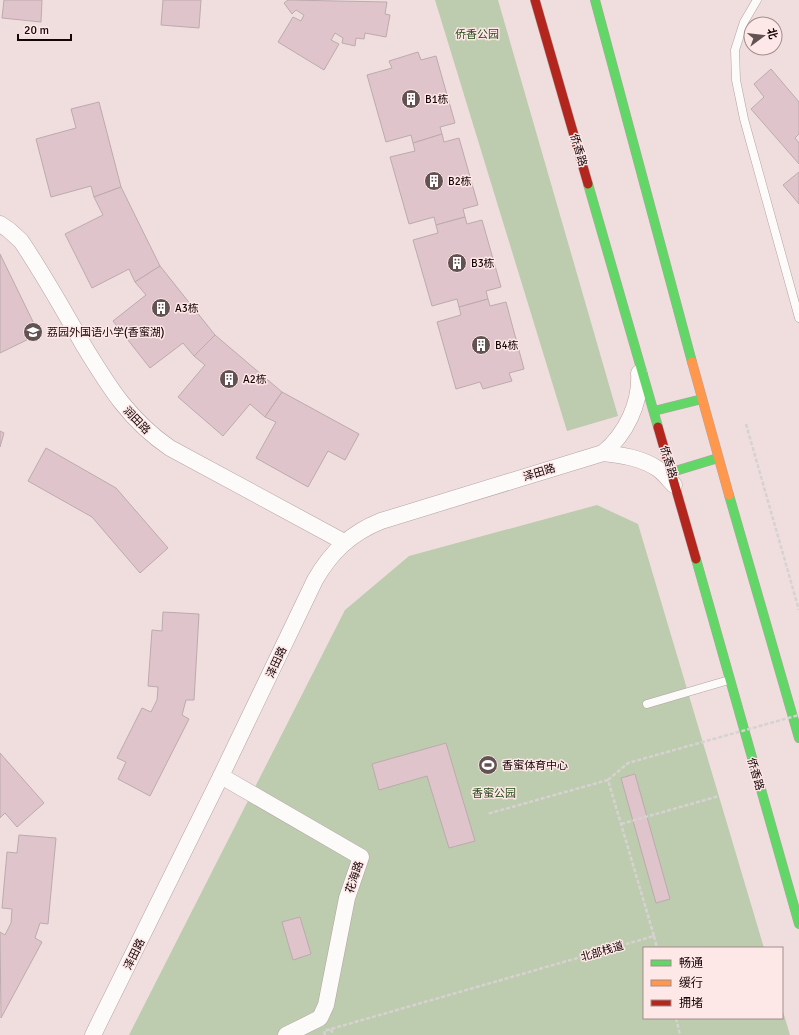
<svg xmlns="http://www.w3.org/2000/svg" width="799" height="1035" font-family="Signika,'Noto Sans SC',sans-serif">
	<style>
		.green { fill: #bdcbae }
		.building { fill: #dfc5cb; stroke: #bcaaae }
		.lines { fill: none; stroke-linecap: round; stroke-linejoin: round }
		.lane-casing { stroke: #b4a3a3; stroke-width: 9 }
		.street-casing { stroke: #b4a3a3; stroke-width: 17 }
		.fast-casing { stroke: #b4a3a3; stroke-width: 10 }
		.slow-casing { stroke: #b4a3a3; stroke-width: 10 }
		.jam-casing { stroke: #b4a3a3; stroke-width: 10 }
		.path { stroke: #d7d2d2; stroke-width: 2.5; stroke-dasharray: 4 2; stroke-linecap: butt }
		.lane { stroke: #fdfafa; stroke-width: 8 }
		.street { stroke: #fdfafa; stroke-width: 16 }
		.fast { stroke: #63d668; stroke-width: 9 }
		.slow { stroke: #ff974d; stroke-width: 9 }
		.jam { stroke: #b3261e; stroke-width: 9 }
		.path-bridge { stroke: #d7d2d2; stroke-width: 2.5; stroke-dasharray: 4 2; stroke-linecap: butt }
		.labels { text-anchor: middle; stroke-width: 3; stroke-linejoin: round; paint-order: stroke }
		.park-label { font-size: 11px; fill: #264b17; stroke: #fee7e7 }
		.poi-label { font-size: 11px; fill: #170607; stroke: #fee7e7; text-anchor: start }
		.street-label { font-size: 11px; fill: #170607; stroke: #fee7e7 }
	</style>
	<rect width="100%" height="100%" fill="#f0dede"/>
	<!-- green -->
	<g class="green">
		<path d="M435,0h63l120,416 -51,15z"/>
		<path d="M597,505l41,19 126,424h-120v70h138v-10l8,27h-661l216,-425 64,-54z"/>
	</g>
	<!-- building -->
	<g class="building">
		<path d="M4,0h38l-1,22 -39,-4z"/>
		<path d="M163,0h38l-2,28 -38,-3z"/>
		<path d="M288,0l99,2 -2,12 5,1 -4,22 -21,-4 -1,6 -8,-1 -1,8 -13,-3 1,-5 -8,-5 -4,7 8,4 -15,26 -46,-28 15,-25 8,4 3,-6 -8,-5 -4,4 -8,-11z"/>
		<path d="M418,52l3,8 15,-4 19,67 -15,4 2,7 -29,9 -2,-8 -25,7 -19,-67 25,-7 -3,-7z"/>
		<path d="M771,69l28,33v32l-4,4 4,5v21l-48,-55 13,-12 -10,-13z"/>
		<path d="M99,102l22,85 -27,10 -3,-11 -40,11 -15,-58 40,-11 -5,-19z"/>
		<path d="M442,134l2,8 15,-4 19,67 -15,4 2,8 -29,8 -2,-8 -25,7 -19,-67 25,-6 -2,-8z"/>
		<path d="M799,172v32l-16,-19z"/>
		<path d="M121,187l39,79 -25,16 -6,-13 -37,19 -27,-54 38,-19 -9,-18z"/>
		<path d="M465,217l2,7 15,-4 19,67 -15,4 2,8 -29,8 -2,-8 -25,7 -19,-66 25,-7 -2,-8z"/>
		<path d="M0,254l39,80 -39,19z"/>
		<path d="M160,266l55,69 -21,21 -11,-13 -33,25 -37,-47 33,-26 -11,-13z"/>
		<path d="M488,299l2,7 16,-4 18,67 -15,4 3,8 -29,8 -3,-7 -24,7 -19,-67 24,-7 -2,-8z"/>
		<path d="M215,335l67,57 -17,25 -15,-13 -27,32 -45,-39 27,-32 -11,-9z"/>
		<path d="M282,392l77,42 -14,26 -17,-9 -20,36 -52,-29 20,-36 -11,-5z"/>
		<path d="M0,431l4,2 -4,14z"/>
		<path d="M46,448l70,40 52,60 -28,25 -48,-56 -64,-36z"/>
		<path d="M163,612l36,2 -5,86h-8l-4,15 7,4 -39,77 -32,-17 8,-17 -9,-4 25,-50 9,4 6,-12 1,-13 -10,-1 4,-56 10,1z"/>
		<path d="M446,743l29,98 -26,7 -22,-72 -48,14 -7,-26z"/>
		<path d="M0,753l44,50 -27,24 -12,-14 -5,5z"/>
		<path d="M635,774l35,125 -14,4 -35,-125z"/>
		<path d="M19,835l37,3 -8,86 -8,-1 -5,15 7,4 -41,76 -1,-86 5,3 6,-12 1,-14 -10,-1 5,-56 10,1z"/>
		<path d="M300,917l11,37 -18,6 -11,-38z"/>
	</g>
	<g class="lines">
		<!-- lane casing -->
		<g class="lane-casing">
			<g id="lane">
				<path d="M757,0l-13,22 -9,28 1,30 8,39 55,199"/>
				<path d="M647,704l82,-24"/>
			</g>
		</g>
		<!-- street casing -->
		<g class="street-casing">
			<g id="street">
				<path d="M0,224l9,6 12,11c23,34 43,70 63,105 25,41 45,74 86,102l174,94"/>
				<path d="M603,453c19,2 39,5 55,16 6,4 11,11 16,16"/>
				<path d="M221,776l140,81 -14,41 -21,107 -6,13 -34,17"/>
				<path d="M93,1035l128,-259 94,-196c16,-28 36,-47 66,-59l222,-68c23,-19 38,-50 36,-80"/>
			</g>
		</g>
		<!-- fast casing -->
		<g class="fast-casing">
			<g id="fast">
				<path d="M595,0l97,362"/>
				<path d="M588,184l70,243"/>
				<path d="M654,411l48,-12"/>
				<path d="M672,472l46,-14"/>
				<path d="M729,495l70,243"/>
				<path d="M696,559l103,365"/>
			</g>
		</g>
		<!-- slow casing -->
		<g class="slow-casing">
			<path id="slow" d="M692,362l37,133"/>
		</g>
		<!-- jam casing -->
		<g class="jam-casing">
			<g id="jam">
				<path d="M535,0l53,184"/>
				<path d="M658,427l38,132"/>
			</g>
		</g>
		<!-- path -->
		<g class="path">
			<path d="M746,424l53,186"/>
			<path d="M621,824l98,-28"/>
			<path d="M654,936l3,12"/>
			<path d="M676,1018l4,17"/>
			<path d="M331,1029l2,6"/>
		</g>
		<!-- lane -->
		<use href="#lane" class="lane"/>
		<!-- street -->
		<use href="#street" class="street"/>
		<!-- fast -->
		<use href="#fast" class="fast"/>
		<!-- slow -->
		<use href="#slow" class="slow"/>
		<!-- jam -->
		<use href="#jam" class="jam"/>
		<!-- path-bridge -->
		<g class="path-bridge">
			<path d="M608,780l20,-17 171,-48"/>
			<path d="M325,1035l-1,-4 330,-95 -46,-156 -121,34"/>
		</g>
	</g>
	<!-- icons -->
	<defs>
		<g id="building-disc" transform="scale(1)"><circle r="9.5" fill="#635252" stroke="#fee7e7"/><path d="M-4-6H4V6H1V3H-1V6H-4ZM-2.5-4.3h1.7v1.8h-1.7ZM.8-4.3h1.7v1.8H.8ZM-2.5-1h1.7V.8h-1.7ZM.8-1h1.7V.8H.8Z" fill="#fff"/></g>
		<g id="school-disc" transform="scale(1)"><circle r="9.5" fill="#635252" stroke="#fee7e7"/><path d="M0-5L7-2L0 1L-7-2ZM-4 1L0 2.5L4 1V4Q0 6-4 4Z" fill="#fff"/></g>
		<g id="stadium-disc" transform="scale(1)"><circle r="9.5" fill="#635252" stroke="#fee7e7"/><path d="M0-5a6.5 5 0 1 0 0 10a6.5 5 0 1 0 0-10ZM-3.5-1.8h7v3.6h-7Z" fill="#fff"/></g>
	</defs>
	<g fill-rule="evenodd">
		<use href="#building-disc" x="411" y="99"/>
		<use href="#building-disc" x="434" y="181"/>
		<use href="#building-disc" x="457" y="263"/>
		<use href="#building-disc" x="161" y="308"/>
		<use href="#school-disc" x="33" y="332"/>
		<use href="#building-disc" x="481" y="345"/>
		<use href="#building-disc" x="229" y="379"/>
		<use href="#stadium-disc" x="488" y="765"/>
	</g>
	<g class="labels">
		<!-- park labels -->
		<g class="park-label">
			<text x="477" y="38">侨香公园</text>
			<text x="494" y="797">香蜜公园</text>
		</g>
		<!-- poi labels -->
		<g class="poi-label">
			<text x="425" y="103">B1栋</text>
			<text x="448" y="185">B2栋</text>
			<text x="471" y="267">B3栋</text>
			<text x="175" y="312">A3栋</text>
			<text x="47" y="336">荔园外国语小学(香蜜湖)</text>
			<text x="495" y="349">B4栋</text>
			<text x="243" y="383">A2栋</text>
			<text x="502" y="769">香蜜体育中心</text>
		</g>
		<!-- street labels -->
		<g class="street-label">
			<text transform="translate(579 150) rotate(74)" y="4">侨香路</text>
			<text transform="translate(137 420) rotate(46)" y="4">润田路</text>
			<text transform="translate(669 462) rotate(74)" y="4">侨香路</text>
			<text transform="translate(539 472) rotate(-17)" y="4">泽田路</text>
			<text transform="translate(276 662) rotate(-65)" y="4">泽田路</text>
			<text transform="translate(756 774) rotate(74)" y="4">侨香路</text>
			<text transform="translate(354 877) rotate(-71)" y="4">花海路</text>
			<text transform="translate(602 951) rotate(-16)" y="4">北部栈道</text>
			<text transform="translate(134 954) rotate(-64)" y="4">泽田路</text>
		</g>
	</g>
	<!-- legend -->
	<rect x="643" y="947" width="140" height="72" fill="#fee7e7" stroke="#a28d8d"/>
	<rect x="651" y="960" width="20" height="6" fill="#63d668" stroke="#a28d8d"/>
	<text x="679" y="967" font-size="12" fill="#170607">畅通</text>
	<rect x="651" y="980" width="20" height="6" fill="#ff974d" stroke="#a28d8d"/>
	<text x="679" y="987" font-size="12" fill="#170607">缓行</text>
	<rect x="651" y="1000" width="20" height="6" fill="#b3261e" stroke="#a28d8d"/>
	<text x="679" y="1007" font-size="12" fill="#170607">拥堵</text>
	<!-- north arrow -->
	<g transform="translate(763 36) rotate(75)"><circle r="19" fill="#fee7e7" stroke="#a28d8d"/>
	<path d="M0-3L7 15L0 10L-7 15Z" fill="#635252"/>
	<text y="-6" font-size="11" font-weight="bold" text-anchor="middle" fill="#170607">北</text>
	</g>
	<!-- scale -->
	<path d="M18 34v6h53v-6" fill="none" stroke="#170607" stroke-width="2"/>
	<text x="24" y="34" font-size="12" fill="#170607" stroke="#fee7e7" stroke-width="3" paint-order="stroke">20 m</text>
</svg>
